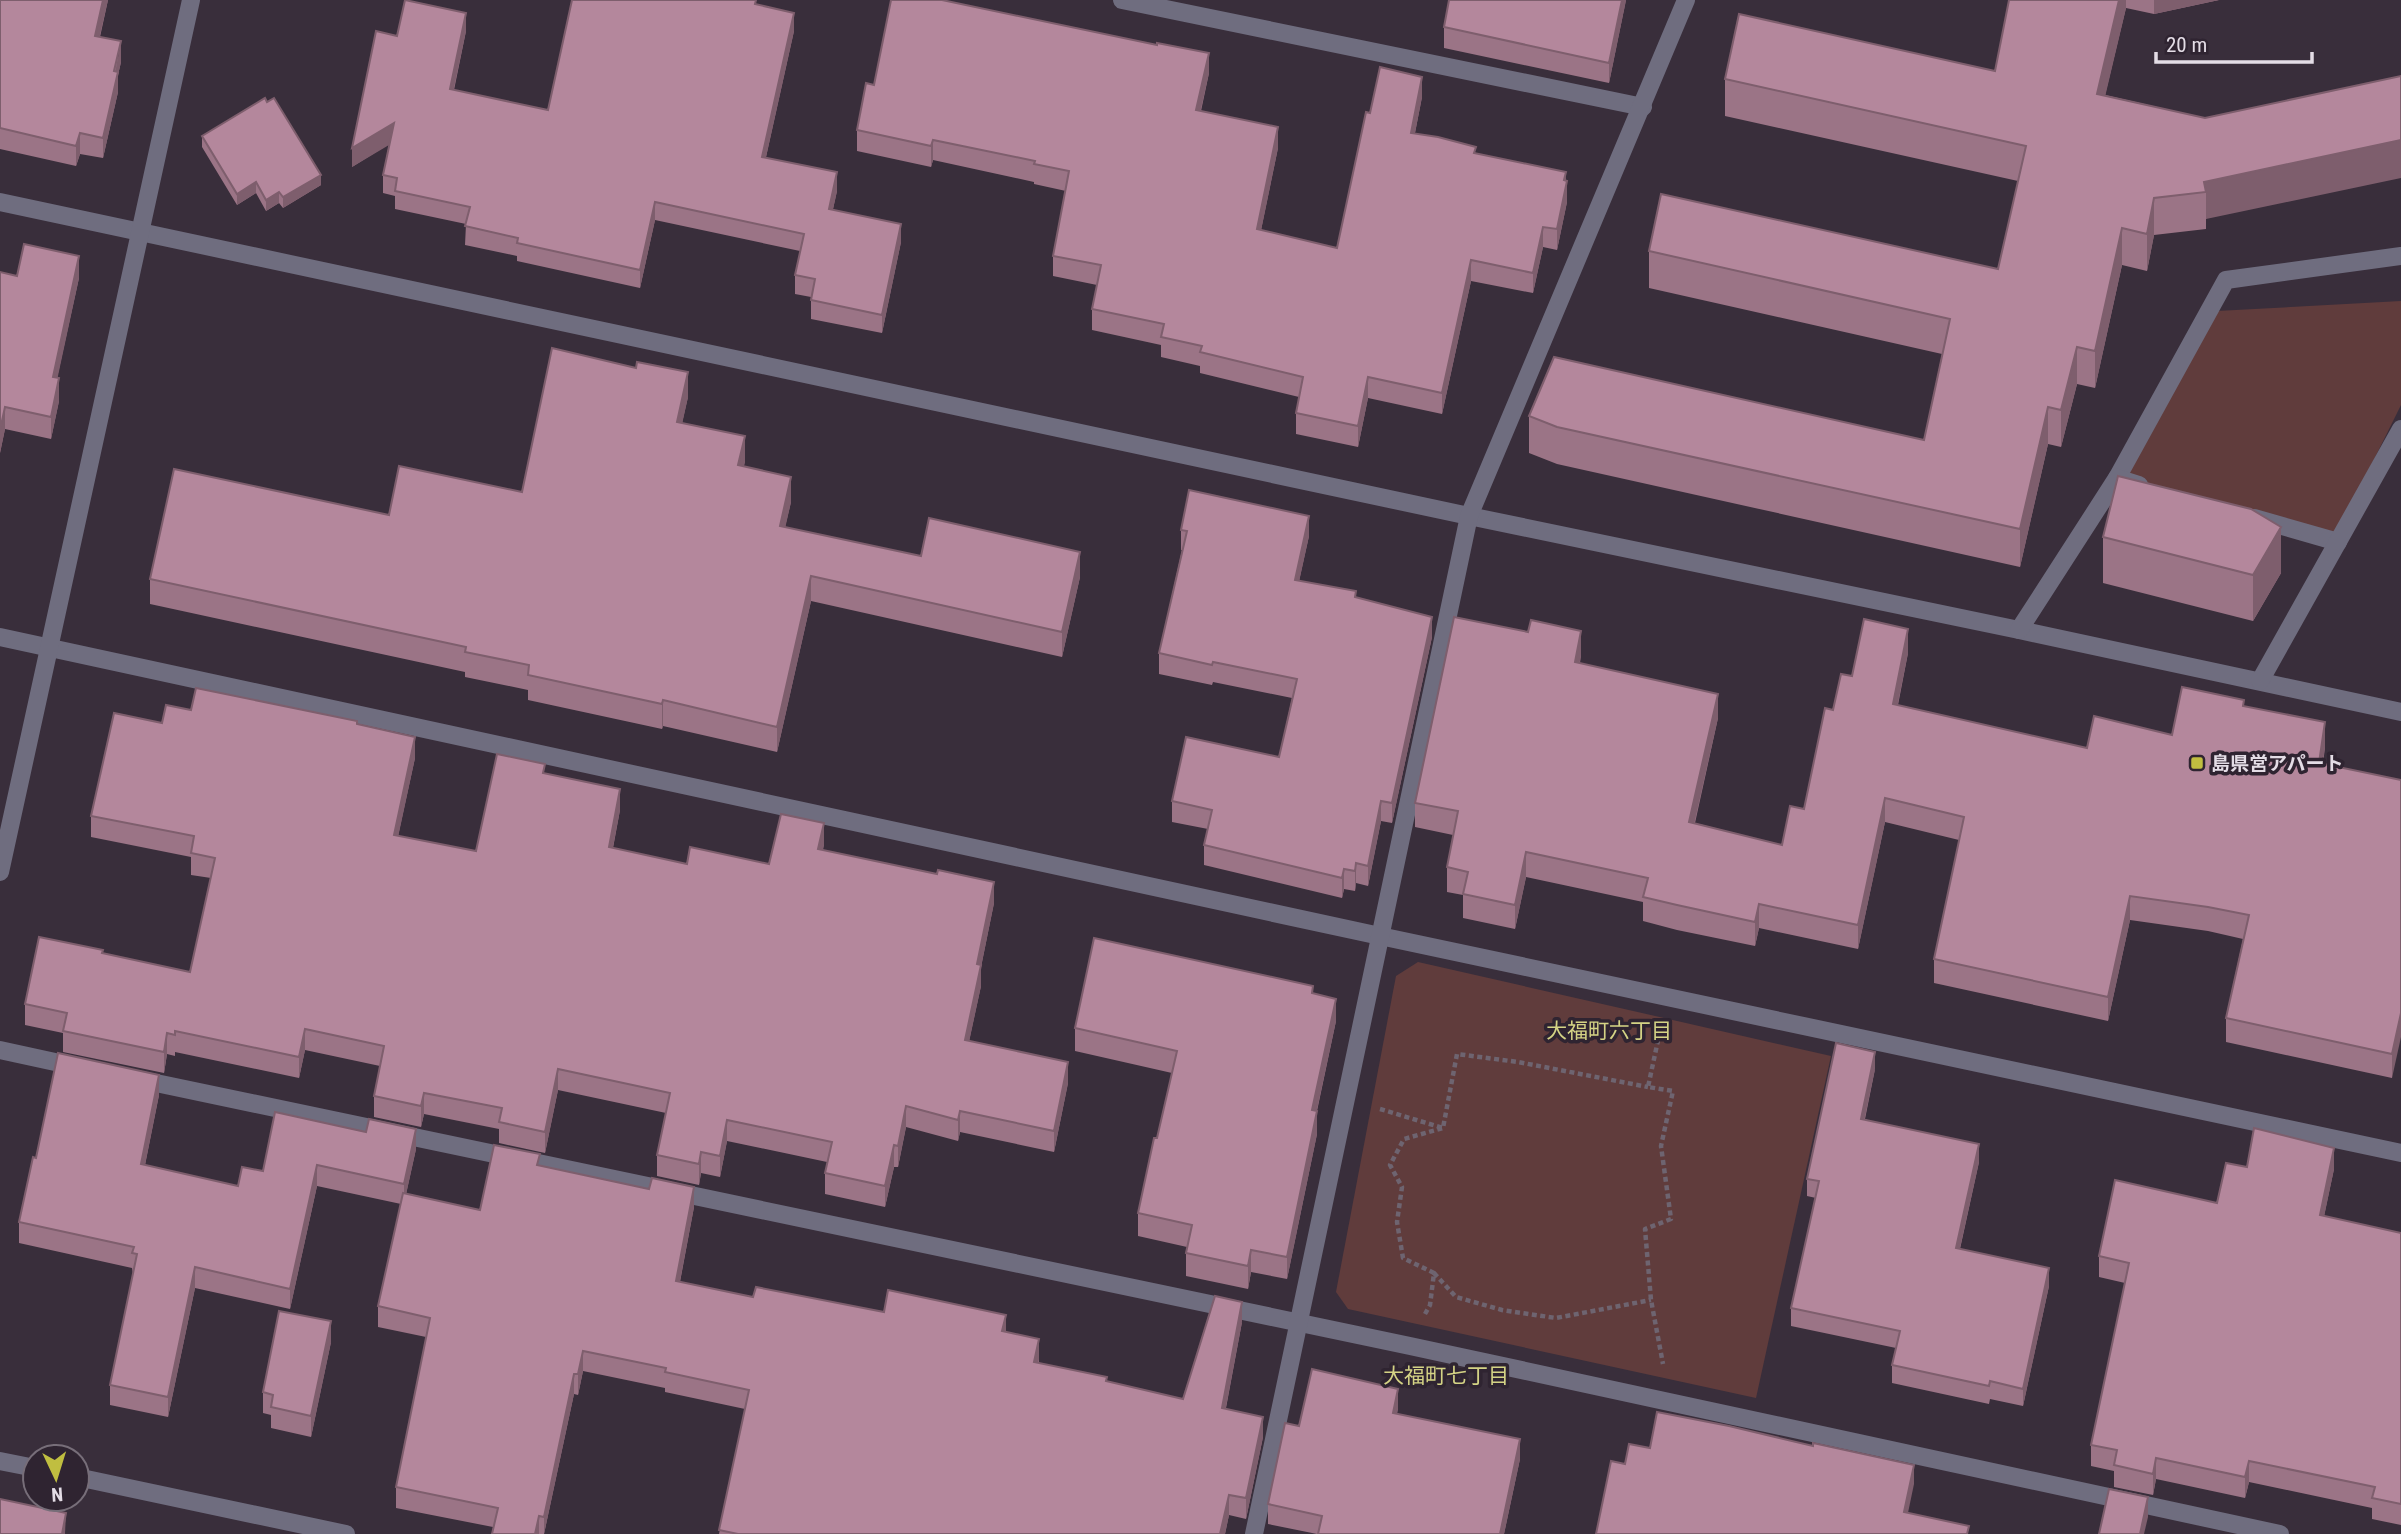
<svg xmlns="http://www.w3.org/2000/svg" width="2401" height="1534" font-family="'Roboto Condensed','Noto Sans JP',sans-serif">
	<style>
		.park { fill: #603c3c }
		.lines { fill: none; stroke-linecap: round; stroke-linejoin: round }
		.path { stroke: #6e6470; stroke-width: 4.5; stroke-dasharray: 5 3.5; stroke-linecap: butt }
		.minor { stroke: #6f6d7f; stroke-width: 18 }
		.wall { fill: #9b7486 }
		.shaded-wall { fill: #7e5e6d }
		.building { fill: #b4879c; stroke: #7e5e6d; stroke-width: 2 }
		.poi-dot { fill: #c0be40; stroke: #2f2431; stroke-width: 2.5 }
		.labels { text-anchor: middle; stroke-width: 7; stroke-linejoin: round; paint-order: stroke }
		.poi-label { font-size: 19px; font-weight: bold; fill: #e4dde6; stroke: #2f2431; text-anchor: start }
		.neighbourhood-label { font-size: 21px; fill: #d4d385; stroke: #2f2431 }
	</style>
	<rect width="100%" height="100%" fill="#392e3b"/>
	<!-- park -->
	<g class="park">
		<path d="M2401,301v104l-69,139 -224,-54 109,-179z"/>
		<path d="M1418,962l413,94 -75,342 -408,-89 -12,-17 60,-316z"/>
	</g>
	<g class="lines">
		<!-- path -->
		<g class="path">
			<path d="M1660,1031l-12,56 25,4 -12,55 10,73 -26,10 6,71 12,64"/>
			<path d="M1380,1109l63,19 14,-74 61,8 130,25"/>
			<path d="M1434,1273l22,24 46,13 54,8 95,-18"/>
			<path d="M1425,1314l5,-9 4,-32 -31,-15 -6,-36 5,-35 -12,-22 14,-26 39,-11"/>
		</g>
		<!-- minor -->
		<g class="minor">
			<path d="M1122,0l521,107"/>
			<path d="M0,202l1469,314 550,114 382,82"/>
			<path d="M2117,478l109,-198 175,-24"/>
			<path d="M2254,518l84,24"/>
			<path d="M2019,630l98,-152 22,7"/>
			<path d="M0,637l1380,299 1021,217"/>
			<path d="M2260,681l141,-252"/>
			<path d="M0,872l191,-872"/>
			<path d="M0,1050l78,17"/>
			<path d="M137,1079l1273,267 870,188"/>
			<path d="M0,1461l35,7"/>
			<path d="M77,1477l269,57"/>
			<path d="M1254,1534l215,-1018 217,-516"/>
		</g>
	</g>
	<!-- wall -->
	<g class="wall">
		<path d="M0,0h108l-8,37 21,25 -3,13v17l-15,66 -23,-4 -4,12 -76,-17z"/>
		<path d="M1626,0l-17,83 -165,-35v-21z"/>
		<path d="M2009,0h210l-65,14 -28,-6 -21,87 100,23 196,-42 -195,143v10l-52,6 -7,36 -25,-6 -27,123 -18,-4 -16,63 -13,-3 -28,123 -463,-103 -28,-11v-37l395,24 18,-86 -293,-66v-37l349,18 20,-88 -293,-65v-37l270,-8z"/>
		<path d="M759,5l35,26 -28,126 71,34 -4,18 68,33 -19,91 -71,-14v-22l-16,-3v-19l5,-24 -145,-31 -15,68 -123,-27v-5l-52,-11 1,-21 -71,-15v-13l-12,-3v-18l6,-31 -37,23 45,-131 69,-5 -12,59 94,20z"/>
		<path d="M1209,73l-8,38 77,37 -17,82 76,18 33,-135 52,-16 -7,36 61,20 90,28 1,21 -10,48 -14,-3 -10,46 -62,-12 -29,133 -74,-16 -10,49 -62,-13v-21l3,-16 -99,-24v-7l-39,-9v-12l-69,-15v-21l5,-24 -44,-9v-20l13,-65 -32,-7v-2l-101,-22 -2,7 -74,-16v-21z"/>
		<path d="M267,102l54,83 -38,23 -4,-5 -13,8 -10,-18 -19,12 -35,-58v-11z"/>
		<path d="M0,272l17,4 62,2 -22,100 2,23 -8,38 -46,-10 -5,24z"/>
		<path d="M688,397l-6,26 63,38 -1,5 47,36 -6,25 136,29 159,21 -18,80 -251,-56 -34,151 -114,-26 -1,3 -134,-29v-10l-63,-13v-5l-315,-68v-25l239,-64 133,-23z"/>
		<path d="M1181,530l128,6 -10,45 57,16 76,40 -40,186 -11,-2 -13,65 -12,-3 -1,8 -11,-2 -2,9 -138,-33v-20l4,-16 -36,-7v-21l107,-44 13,-59 -79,-16 -1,3 -53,-11v-21l23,-103h-1z"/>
		<path d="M2103,537l178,36 -28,48 -150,-38z"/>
		<path d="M1528,632l53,23 -1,8 138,55 -23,105 87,22 22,-36 29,-99 19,-34 56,-23 -10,52 189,43 85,-13 72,-29 81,41 -2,17 78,16 -9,298 -166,-36v-24l17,-79 -35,-8 -78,-11 -22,101 -174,-38v-24l25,-119 -74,-18 -27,127 -99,-21 -4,18 -78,-16 -34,-9v-19l-117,-25 -11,52 -52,-11v-23l-16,-3v-25l6,-32 -38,-8v-24z"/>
		<path d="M191,710l166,14 58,34 -17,78 78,15 69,-77 75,36 -7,38 74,16h82l55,-20 -1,6 171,53 -13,64v19l-12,55 99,42 -14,69 -94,-20 -2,9 -52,-14 -8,40h-4l-9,40 -60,-13v-21l2,-11 -100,-21 -7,36 -19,-4 -2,12 -42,-9v-21l9,-42 -108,-23 -13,63 -46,-10v-14l-75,-15 -3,13 -47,-10v-21l6,-30 -75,-16 -6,28 -124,-26v4l-8,-2 -3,19 -101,-21v-19l-38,-8v-21l78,-51 87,19 21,-94 -20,-3v-18l-100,-20v-21l71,-93z"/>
		<path d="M1313,994l23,27 -19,90v23l-30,145 -36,-7 -3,17 -62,-13v-23l1,-6 -49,-11v-23l19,-75 15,-65 -97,-22v-23z"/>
		<path d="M1875,1069l-10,50 114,43 -19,87 89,37 -26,120 -33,-7 -1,5 -97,-21v-18l4,-17 -105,-22v-18l25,-110 -9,-2v-17z"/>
		<path d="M159,1095l-14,70 93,21 25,-15 153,-22 -10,45 74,16 60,-44 154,41 -14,75 73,15 131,15 122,20 33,27v4l68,19 76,17 59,-77 -16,86 37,29 -17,82 -17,-4 -4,19h-506l26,-125 -80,-17v-4l-82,-17 -5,24 -4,-1 -30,140h-52l1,-7 -97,-19v-21l30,-150 -48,-10v-21l23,-102 -84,-18 -27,123 -95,-21 -27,129 -58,-12v-20l23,-111 -1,-6 -113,-25v-21l17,-64z"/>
		<path d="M2247,1167l87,2 -10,47 77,17v292l-29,-6v-11l-123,-26 -4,16 -89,-19 -3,16 -39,-8v-16l-23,-5v-21l34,-162 -26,-6v-21l118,-53z"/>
		<path d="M331,1342l-20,95 -40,-9v-13l-8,-2v-21z"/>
		<path d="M1398,1408l-1,6 123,45 -16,75h-187l-49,-10v-20l31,-78z"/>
	</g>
	<!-- shaded-wall -->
	<g class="shaded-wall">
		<path d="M103,0h5l-13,57v-21z"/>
		<path d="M1622,0h4l-17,83v-20z"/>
		<path d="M2119,0h7v8l-29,123v-37z"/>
		<path d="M2154,0h65l-65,14z"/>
		<path d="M466,13v18l-16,76v-18z"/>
		<path d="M794,13v18l-32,144v-18z"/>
		<path d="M121,41v21l-3,13v17l-15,66v-20z"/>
		<path d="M1209,53v20l-13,58v-21z"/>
		<path d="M1422,77v20l-11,56v-20z"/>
		<path d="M394,123v19l-42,25v-19z"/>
		<path d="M1278,127v21l-21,102v-21z"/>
		<path d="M80,133v21l-4,12v-20z"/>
		<path d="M933,140v20l-2,7v-21z"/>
		<path d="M2401,140v38l-195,41v-27l-2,-10z"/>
		<path d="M837,172v19l-8,36v-18z"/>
		<path d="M1566,172v15l1,-6v21l-10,48v-21z"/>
		<path d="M321,175v10l-38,23v-11z"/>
		<path d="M256,182v11l-19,12v-11z"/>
		<path d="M279,192v11l-13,8v-11z"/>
		<path d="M2154,198v37l-7,36v-37z"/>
		<path d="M655,202v18l-15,68v-18z"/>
		<path d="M901,224v18l-19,91v-18z"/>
		<path d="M1543,227v20l-10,46v-20z"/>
		<path d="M2122,228v37l-27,123v-37z"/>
		<path d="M79,256v22l-26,121v-22z"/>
		<path d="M1471,260v21l-29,133v-21z"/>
		<path d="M2077,347v37l-16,63v-37z"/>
		<path d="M688,372v25l-11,50v-25z"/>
		<path d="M1368,377v21l-10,49v-21z"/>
		<path d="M59,378v23l-8,38v-22z"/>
		<path d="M5,407v22l-5,24v-23z"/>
		<path d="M2048,407v37l-28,123v-38z"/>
		<path d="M745,436v25l-7,29v-25z"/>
		<path d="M791,477v25l-11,49v-25z"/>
		<path d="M1309,516v20l-14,64v-20z"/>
		<path d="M2281,527v46l-28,48v-46z"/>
		<path d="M1080,552v25l-18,80v-25z"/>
		<path d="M811,576v25l-34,151v-25z"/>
		<path d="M1432,617v20l-40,186v-20z"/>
		<path d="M1908,629v24l-15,75v-24z"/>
		<path d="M1581,631v24l-6,31v-24z"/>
		<path d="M1718,694v24l-29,129v-25z"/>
		<path d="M663,700v26l-1,3v-25z"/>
		<path d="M2325,722v25l-6,40v-24z"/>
		<path d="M415,737v21l-21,98v-21z"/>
		<path d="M620,789v21l-11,58v-21z"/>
		<path d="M1885,798v24l-27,127v-24z"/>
		<path d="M1381,801v20l-13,65v-20z"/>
		<path d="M824,823v21l-6,26v-21z"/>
		<path d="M1526,852v25l-11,52v-24z"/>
		<path d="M1356,863v20l-1,8v-20z"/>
		<path d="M1344,869v20l-2,9v-20z"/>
		<path d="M994,882v21l-13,64v19l-16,75v-21l12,-76z"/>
		<path d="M2130,896v24l-22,101v-24z"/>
		<path d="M1759,904v24l-4,18v-24z"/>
		<path d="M1336,999v22l-24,112v-23z"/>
		<path d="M2401,1013v24l-9,41v-24z"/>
		<path d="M305,1029v21l-6,28v-21z"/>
		<path d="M167,1033v21l-3,19v-21z"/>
		<path d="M1875,1052v17l-14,67v-17z"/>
		<path d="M1068,1062v21l-14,69v-21z"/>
		<path d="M558,1069v21l-13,63v-21z"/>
		<path d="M159,1075v20l-18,90v-21z"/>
		<path d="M424,1093v21l-3,13v-21z"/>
		<path d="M906,1106v21l-8,40v-21z"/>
		<path d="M960,1111v21l-2,9v-21z"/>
		<path d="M1317,1111v23l-30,145v-22z"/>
		<path d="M727,1120v21l-7,36v-21z"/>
		<path d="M416,1129v20l-12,55v-20z"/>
		<path d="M1979,1144v18l-23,104v-18z"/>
		<path d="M894,1145v22l-9,40v-21z"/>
		<path d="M2334,1148v21l-14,67v-21z"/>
		<path d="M701,1152v21l-2,12v-21z"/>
		<path d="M317,1165v21l-27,123v-20z"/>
		<path d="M694,1187v20l-18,95v-21z"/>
		<path d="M1251,1250v22l-3,17v-23z"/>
		<path d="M195,1267v21l-27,129v-20z"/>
		<path d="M2049,1268v18l-26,120v-17z"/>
		<path d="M1242,1302v20l-20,106v-20z"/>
		<path d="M1006,1315v21l-4,-5z"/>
		<path d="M331,1321v21l-20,95v-21z"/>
		<path d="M1039,1339v20l-5,23v-20z"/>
		<path d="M583,1351v20l-5,24v-21z"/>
		<path d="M574,1374v20l-30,140v-17z"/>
		<path d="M1398,1389v19l-5,24v-19z"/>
		<path d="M1263,1417v20l-17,82v-21z"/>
		<path d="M1520,1439v20l-16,75h-4z"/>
		<path d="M2156,1458v21l-3,16v-21z"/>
		<path d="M2249,1461v21l-4,16v-21z"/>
		<path d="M1914,1465v19l-10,48v-20z"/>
		<path d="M1229,1495v20l-4,19h-5z"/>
		<path d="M2148,1497v20l-4,17h-4z"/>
		<path d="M66,1513l-1,21h-3z"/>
		<path d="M539,1516v18h-4z"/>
	</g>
	<!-- building -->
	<g class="building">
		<path d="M0,0h103l-8,36 26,5 -7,30 4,1 -15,66 -23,-5 -4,13 -76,-18z"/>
		<path d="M405,0l61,13 -16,76 98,21 24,-110h184l-1,4 39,9 -32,144 75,15 -8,37 72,15 -19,91 -71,-15 4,-21 -20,-4 9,-41 -149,-32 -15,68 -123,-27 1,-5 -53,-12 5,-19 -75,-16 2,-13 -14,-3 11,-52 -42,25 24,-117 21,5z"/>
		<path d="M891,0h51l215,45v-2l52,10 -13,57 82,17 -21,102 80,19 29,-136 4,1 10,-46 42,10 -11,56 27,4 38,10 -2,6 92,19 -2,8 3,1 -10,48 -14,-2 -10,46 -62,-13 -29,133 -74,-16 -10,49 -62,-13 7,-36 -103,-25 2,-6 -41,-9 3,-13 -72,-15 9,-44 -48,-9 16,-85 -35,-7 1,-3 -102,-21 -2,6 -74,-16 9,-47 8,2z"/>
		<path d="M1449,0h173l-13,63 -165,-36z"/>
		<path d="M2009,0h110l-22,94 108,24 196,-42v64l-197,42 2,10 -52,6 -7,36 -25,-6 -27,123 -18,-4 -16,63 -13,-3 -28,122 -463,-102 -28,-11 25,-59 370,83 26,-121 -301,-68 12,-57 337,75 28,-123 -301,-67 14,-65 256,57z"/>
		<path d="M265,98l2,4 7,-4 47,77 -38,22 -4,-5 -13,8 -10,-18 -19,12 -35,-58z"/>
		<path d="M24,244l55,12 -26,121 6,1 -8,39 -46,-10 -5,23v-158l17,4z"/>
		<path d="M552,348l84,20 1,-6 51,10 -11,50 68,14 -7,29 53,12 -11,49 141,30 8,-38 151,34 -18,80 -251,-56 -34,151 -114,-27 -1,4 -134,-29 1,-10 -64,-13 1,-5 -316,-68 24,-110 215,46 10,-49 123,26z"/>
		<path d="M2118,476l133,33 30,18 -28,48 -150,-38z"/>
		<path d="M1189,490l120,26 -14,64 61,11 -1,6 77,20 -40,186 -11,-2 -13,65 -12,-3 -1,8 -11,-2 -2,9 -138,-33 8,-35 -40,-9 14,-64 93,20 18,-78 -84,-17 -1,3 -53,-12 28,-122 -6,-1z"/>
		<path d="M1454,617l74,15 3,-12 50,11 -6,31 143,32 -29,128 93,23 8,-39 14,3 21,-101 8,2 8,-36 11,2 12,-57 44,10 -15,75 194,44 7,-32 78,19 10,-48 62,13 -1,6 82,16 -6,41 82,17v233l-9,41 -166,-36 23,-103 -41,-8 -78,-11 -22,101 -174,-38 30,-142 -79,-19 -27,127 -99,-21 -4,18 -78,-17 -34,-8 5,-19 -122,-26 -11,53 -52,-11 5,-22 -21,-5 11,-56 -43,-8z"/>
		<path d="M196,688l161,33v3l58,13 -21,98 82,16 21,-97 48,10 -2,9 77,16 -11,58 78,17 3,-17 79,17 12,-50 43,9 -6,26 119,25 1,-4 56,12 -17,82 4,1 -16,75 103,22 -14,69 -94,-20 -2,9 -52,-14 -8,40 -4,-1 -9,41 -60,-13 7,-31 -105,-22 -7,36 -19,-4 -2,12 -42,-9 13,-62 -112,-24 -13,63 -46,-10 3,-14 -78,-15 -3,13 -47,-10 10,-50 -79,-17 -6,28 -124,-26v4l-8,-2 -3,19 -101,-21 4,-18 -42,-9 14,-67 64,13 -1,3 88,19 25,-114 -24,-5 3,-17 -103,-20 23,-103 48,10 4,-18 25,5z"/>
		<path d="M1094,938l219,48 -1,7 24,6 -24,111 5,1 -30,146 -36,-7 -3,16 -62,-13 6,-28 -54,-12 16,-75h3l20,-87 -102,-23z"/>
		<path d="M1836,1043l39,9 -14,67 118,25 -23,104 93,20 -26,121 -33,-8 -1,5 -97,-21 8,-34 -109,-23 28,-127 -12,-2z"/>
		<path d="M58,1053l101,22 -18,89 97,22 4,-19 21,4 12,-59 91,20 3,-13 47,10 -12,55 -87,-19 -27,124 -95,-22 -27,130 -58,-12 27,-131 -5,-1 2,-6 -115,-25 14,-65 3,1z"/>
		<path d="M2254,1128l80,20 -14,67 81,18v271l-29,-6 3,-11 -126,-26 -4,16 -89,-19 -3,16 -39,-9 3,-15 -26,-5 38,-182 -30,-7 16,-76 102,23 9,-40 21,4z"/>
		<path d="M494,1145l46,9 -3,11 112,24 3,-11 42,9 -18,94 77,16 3,-10 128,25 4,-22 118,25 -4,16 37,8 -5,23 73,15 -1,4 77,18 32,-103 27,6 -20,106 41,9 -17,81 -17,-3 -9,39h-482l-19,-4 30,-140 -84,-18 1,-4 -83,-17 -5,23h-4l-30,143 -5,-1 -4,18h-43l6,-26 -102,-21 34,-169 -52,-12 25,-113 77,17z"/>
		<path d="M279,1311l52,10 -20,95 -40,-9 2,-12 -10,-3z"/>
		<path d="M1312,1369l86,20 -5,24 127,26 -20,95h-182l4,-18 -54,-12 17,-81 14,3z"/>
		<path d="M1657,1412l72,14 84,20v-3l101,22 -10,47 65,14 -2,8h-371l15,-73 14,3 4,-20 21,4z"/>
		<path d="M2109,1489l39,8 -8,37h-41z"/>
		<path d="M0,1499l66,14 -4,21h-62z"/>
	</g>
	<!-- markers -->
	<rect class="poi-dot" x="2190" y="756" width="14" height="14" rx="3.5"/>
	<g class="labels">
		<!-- poi labels -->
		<g class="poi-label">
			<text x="2211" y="770">島県営アパート</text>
		</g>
		<!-- neighbourhood labels -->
		<g class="neighbourhood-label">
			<text x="1609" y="1038">大福町六丁目</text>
			<text x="1446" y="1383">大福町七丁目</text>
		</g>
	</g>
	<!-- north arrow -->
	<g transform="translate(56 1478) rotate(176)"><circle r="33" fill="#2f2431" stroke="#776e79" stroke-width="2"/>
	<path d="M0-5L12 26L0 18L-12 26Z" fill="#c0be40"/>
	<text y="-10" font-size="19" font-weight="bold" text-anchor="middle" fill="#e4dde6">N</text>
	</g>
	<!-- scale -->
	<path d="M2156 52v10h156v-10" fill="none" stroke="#e4dde6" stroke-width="3.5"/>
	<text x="2166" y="52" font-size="21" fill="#e4dde6" stroke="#2f2431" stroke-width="5" paint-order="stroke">20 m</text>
</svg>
